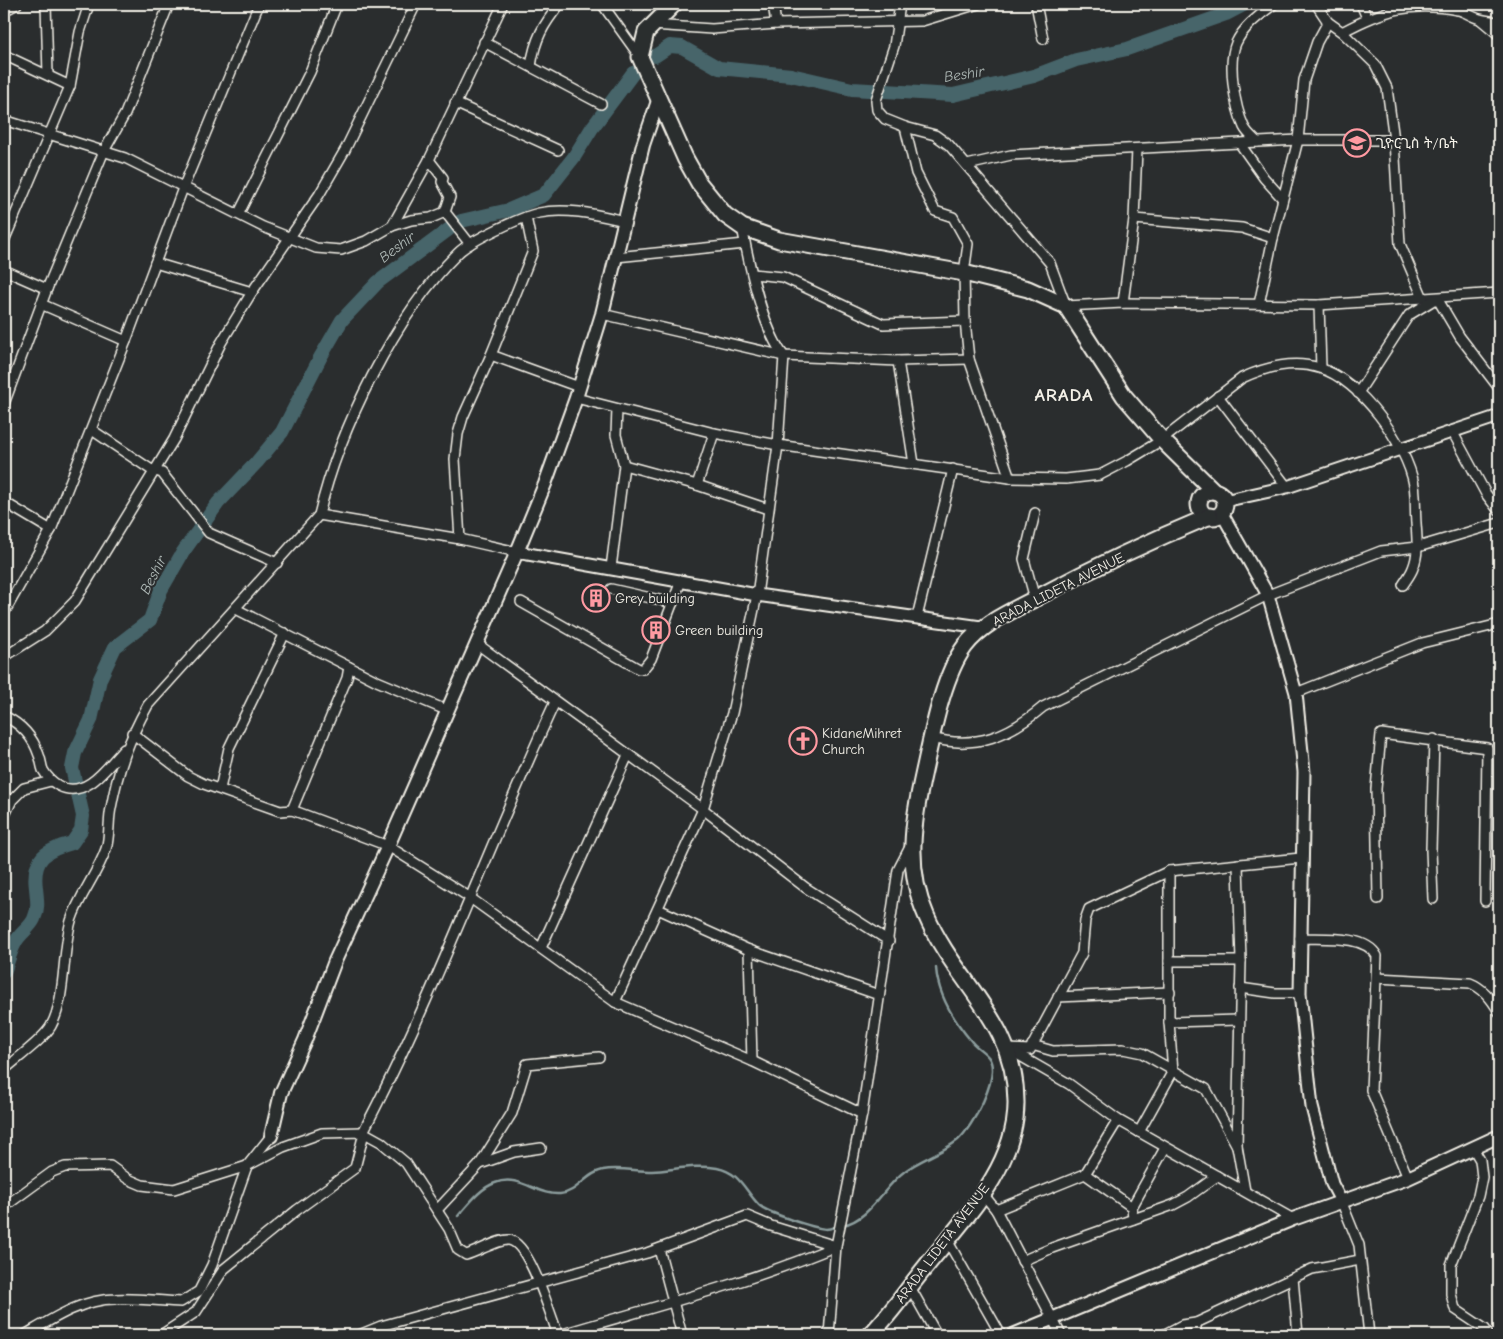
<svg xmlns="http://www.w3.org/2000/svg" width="1503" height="1339" font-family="'Comic Neue','Noto Sans Ethiopic',sans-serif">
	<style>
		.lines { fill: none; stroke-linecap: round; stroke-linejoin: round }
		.stream { stroke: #8c9d9d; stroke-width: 2.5 }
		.river { stroke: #47656b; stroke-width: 14 }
		.minor-casing { stroke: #f4f1e8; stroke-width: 12 }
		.tertiary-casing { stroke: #f4f1e8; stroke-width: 15 }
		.secondary-casing { stroke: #f4f1e8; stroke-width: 16 }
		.trunk-casing { stroke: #f4f1e8; stroke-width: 19 }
		.minor { stroke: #2a2d2e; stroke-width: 9 }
		.tertiary { stroke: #2a2d2e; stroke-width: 11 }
		.secondary { stroke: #2a2d2e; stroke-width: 12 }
		.trunk { stroke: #2a2d2e; stroke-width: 15 }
		.labels { text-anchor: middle; stroke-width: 4; stroke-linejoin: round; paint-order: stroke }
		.poi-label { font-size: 14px; fill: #f4f1e8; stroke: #2a2d2e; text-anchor: start }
		.street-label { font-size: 14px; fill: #f4f1e8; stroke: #2a2d2e }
		.water-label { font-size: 15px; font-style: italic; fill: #afb9b6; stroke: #2a2d2e }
		.district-label { font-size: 19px; font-weight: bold; letter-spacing: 1px; fill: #f4f1e8; stroke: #2a2d2e }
	</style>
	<rect width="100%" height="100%" fill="#2a2d2e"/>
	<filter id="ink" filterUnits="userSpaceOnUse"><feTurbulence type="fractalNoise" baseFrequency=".02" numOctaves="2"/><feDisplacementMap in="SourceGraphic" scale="10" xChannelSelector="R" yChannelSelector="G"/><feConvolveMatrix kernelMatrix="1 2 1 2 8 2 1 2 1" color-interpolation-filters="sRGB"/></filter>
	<g filter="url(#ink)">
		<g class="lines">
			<!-- stream -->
			<g class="stream">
				<path d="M458,1216c10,-11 22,-28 37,-33 24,-10 42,13 65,11 17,-1 26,-21 43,-24 15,-3 33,1 49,1 21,-1 44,-7 65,-3 24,5 27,22 42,37 8,8 55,23 67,24 4,0 8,-2 11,-3"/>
				<path d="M843,1225c28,-6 40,-38 62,-54 16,-12 37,-18 53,-31 14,-12 43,-64 31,-82 -4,-6 -12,-10 -17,-16 -17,-20 -34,-47 -36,-74"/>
			</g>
			<!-- river -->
			<g class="river">
				<path d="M655,56l15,-10 12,1 37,21 72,7 61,14 101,6 81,-19 42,-16 51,-11 99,-35 19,-10"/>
				<path d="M461,221l48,-11 35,-15 30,-38 18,-29 41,-55"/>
				<path d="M4,972c4,-10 6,-20 11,-29 4,-9 15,-15 19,-24 5,-11 3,-20 2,-31 -4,-30 10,-38 36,-45l9,-13 2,-14 -11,-48 3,-15 16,-33 9,-41 15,-32 35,-27 11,-30 22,-38 35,-49 39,-41 25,-30 38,-74 22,-38 36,-38 70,-52"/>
			</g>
			<!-- minor casing -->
			<g class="minor-casing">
				<g id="minor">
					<path d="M46,4l2,71"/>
					<path d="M602,4l38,53"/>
					<path d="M773,4l3,20"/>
					<path d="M900,4l-6,42 -18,54 1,10 8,9 20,8 30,8 14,10 101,118 16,43 57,-3 196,2 180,-12"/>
					<path d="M1036,4l7,35"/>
					<path d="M1316,4l12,18 14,10 33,32 12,24 7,52 6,104 23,54"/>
					<path d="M1361,4l6,14"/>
					<path d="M4,11l13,-7"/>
					<path d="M1481,20l18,15"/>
					<path d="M652,25l60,4 64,-5 146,-3 56,-17"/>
					<path d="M1342,32c41,-22 69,-31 116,-22 8,2 14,7 22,9 6,2 13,2 19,3"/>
					<path d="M484,42l117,62"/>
					<path d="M4,55l66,31"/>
					<path d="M531,66c4,-27 12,-41 29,-62"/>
					<path d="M455,103l103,47"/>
					<path d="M4,120l121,38 138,69 53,21 25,2 25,-9 26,-15 19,-6 20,-2 14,-6 5,-15 -8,-15 1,-4 -14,-18"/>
					<path d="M905,127l11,46 19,38 18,6 15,27 -4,29 1,48 4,38 41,119"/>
					<path d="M1257,142c-4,-4 -10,-9 -13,-15 -9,-20 -17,-63 -8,-84 8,-17 24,-28 38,-39"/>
					<path d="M1240,144l24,34 18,20"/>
					<path d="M967,165l44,-10 287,-15h96"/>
					<path d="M445,212l25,32"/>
					<path d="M239,213l71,-141 27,-68"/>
					<path d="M1134,219l108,9 31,10"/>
					<path d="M392,226l37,-66 74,-156"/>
					<path d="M4,241l66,-155 10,-54 9,-28"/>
					<path d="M616,257l129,-13"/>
					<path d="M155,263l97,29"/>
					<path d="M4,270l43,19"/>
					<path d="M753,274l30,3 100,47 82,-3"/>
					<path d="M1123,303l11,-84 3,-70"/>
					<path d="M41,304l85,37"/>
					<path d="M1259,304l14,-66 25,-98 6,-60 13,-38 11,-20"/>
					<path d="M1319,305l2,63"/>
					<path d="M602,314l182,42 114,5 71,-2"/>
					<path d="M491,355l88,32"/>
					<path d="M898,361l16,103"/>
					<path d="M1358,393l51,-78 28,-17 23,39 39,51"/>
					<path d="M1218,396l69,91"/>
					<path d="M576,398l138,35 64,12 232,33 56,1 34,-4 27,-14 35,-21 80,-62c24,-11 51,-18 77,-10 41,11 88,77 95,117 2,13 1,26 2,38 1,15 3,31 -3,45 -2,6 -7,12 -10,17"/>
					<path d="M4,404l43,-115 57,-138 21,-37 44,-110"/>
					<path d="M92,430l58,39 12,4 47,60 68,30"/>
					<path d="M1452,431l34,63 13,17"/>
					<path d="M624,465l73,20 71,24"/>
					<path d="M697,485l17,-52"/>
					<path d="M4,502l47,28"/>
					<path d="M1035,513l-11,46 11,40"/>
					<path d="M319,515l141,24 57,13"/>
					<path d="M460,539l-5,-80 3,-25 5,-17 28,-62 42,-104 -7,-34"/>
					<path d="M611,568l13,-103 -8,-30 1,-26"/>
					<path d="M611,589l62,14"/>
					<path d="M521,602l118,67h4l8,-10 30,-78"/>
					<path d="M236,609l141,72 69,29"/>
					<path d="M4,613l47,-83 75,-189 57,-153 76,-184"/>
					<path d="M917,617l36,-148"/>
					<path d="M476,643l227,166 103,79 83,53"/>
					<path d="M4,657l41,-26 30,-30 99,-162 47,-96 31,-51 67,-97 26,-45 71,-146"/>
					<path d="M1296,693l126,-50 77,-19"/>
					<path d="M4,716c17,8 29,21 35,39 2,4 2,10 4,15 4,7 9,12 16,16 27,14 49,-20 65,-37"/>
					<path d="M132,733l56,43 16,8 76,27 12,-1 96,36 81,51 146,105 137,59 110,53"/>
					<path d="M932,738c44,12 78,-3 111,-31l225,-112 113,-44 37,-4 81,-24"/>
					<path d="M220,789l9,-41 56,-115"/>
					<path d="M292,810l55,-132 2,-11"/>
					<path d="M4,817l8,-17 12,-12 27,-7"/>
					<path d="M1238,864l3,97 -4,185 8,45"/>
					<path d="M1378,899l-2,-110 5,-55 106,14 -2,153"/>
					<path d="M1433,899l-2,-49 3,-111"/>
					<path d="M658,909l91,41 130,45"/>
					<path d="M1300,938c23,1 65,-4 77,18l-6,134 37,88"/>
					<path d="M541,948l87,-193"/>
					<path d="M749,950l3,111"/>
					<path d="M1169,961h72"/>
					<path d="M1377,978l93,5c13,5 23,18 29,29"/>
					<path d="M1240,988l35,5h25"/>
					<path d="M1058,997l112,-5"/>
					<path d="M615,1002l88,-193 29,-96 25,-118 21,-150 6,-89c-22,-28 -35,-92 -42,-129"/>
					<path d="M1169,1022l70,-2"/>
					<path d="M1032,1045l21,6 70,-2 19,4 64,36 31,57"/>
					<path d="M1008,1049l22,1 52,-97 3,-33 4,-11 80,-38 132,-13"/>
					<path d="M1010,1050l59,34 49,36 175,99"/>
					<path d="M4,1070c13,-12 39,-30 47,-44 15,-27 11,-73 20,-105 8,-26 26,-46 35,-72 4,-12 2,-28 5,-41 7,-39 18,-69 37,-103l171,-190c20,-85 76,-200 139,-262 13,-13 63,-36 81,-40 28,-6 59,2 86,8"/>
					<path d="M363,1132c73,-139 126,-288 192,-430"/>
					<path d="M1139,1132l34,-61 -4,-49v-151"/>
					<path d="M1473,1148l7,12 2,17 -4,19 -27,69v29l4,15 30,20 3,6"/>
					<path d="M480,1164l32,-51 15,-49 72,-7"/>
					<path d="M1085,1174l47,33"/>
					<path d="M983,1194l13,16 65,125"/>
					<path d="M1342,1203l17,42 10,90"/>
					<path d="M4,1207l48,-35 13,-5 45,-1 18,13 14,6 32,4 73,-23 36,-19 39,-14 41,-1 18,10 25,21 43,66 9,21 8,5c11,-3 33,-16 43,-15 21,3 42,77 49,95"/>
					<path d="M437,1210l43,-46 34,-12 27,-4"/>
					<path d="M996,1210l89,-36 33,-54"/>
					<path d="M1133,1219l-1,-12 33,-59"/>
					<path d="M947,1240l54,95"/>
					<path d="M659,1249l23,86"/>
					<path d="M1022,1261l30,-13 121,-43 15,-8 29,-21"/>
					<path d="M910,1287l27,48"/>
					<path d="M1196,1323v12"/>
					<path d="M25,1335c27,-16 57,-36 90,-36 22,-1 44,2 66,3l18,-11 13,-26 35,-99 24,-30"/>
					<path d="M161,1335l35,-23 28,-43 73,-59 58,-42 9,-35"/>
					<path d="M359,1335l22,-9 266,-73 100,-37 24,10 65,20c-90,38 -184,61 -277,89"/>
					<path d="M829,1335l7,-89 26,-132 36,-244 13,-25"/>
					<path d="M1163,1335l19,-10 14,-2 97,-45"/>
					<path d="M1298,1335l-5,-57 19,-9 48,-9"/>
				</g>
			</g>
			<!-- tertiary casing -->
			<g class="tertiary-casing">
				<g id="tertiary">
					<path d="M1224,501l63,-14 212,-71"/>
					<path d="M1221,512l47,83 28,98 8,79 -4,221 12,114 20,77 10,19"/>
					<path d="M517,552l240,43 224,32"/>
				</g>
			</g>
			<!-- secondary casing -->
			<g class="secondary-casing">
				<g id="secondary">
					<path d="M271,1136l10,-43 24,-53 30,-79 53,-115 129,-294 28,-68 31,-86 26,-84 41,-169 15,-44"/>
					<path d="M1013,1335l280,-116 115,-41 91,-42"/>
				</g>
			</g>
			<!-- trunk casing -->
			<g class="trunk-casing">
				<g id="trunk">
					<path d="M674,4l-28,28 -6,25 45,101 14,25 26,32 17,12 37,13 185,33 64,16 38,17 58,90 38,44 52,51"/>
					<circle cx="1212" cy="504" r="13"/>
					<path d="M870,1335c20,-20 36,-44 53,-65 38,-48 94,-103 93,-168 0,-81 -61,-119 -90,-187 -21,-47 -13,-95 -2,-144 8,-36 19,-96 41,-125 19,-24 47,-35 73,-49 56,-30 114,-57 172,-81"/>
				</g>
			</g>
			<!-- minor -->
			<use href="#minor" class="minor"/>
			<!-- tertiary -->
			<use href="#tertiary" class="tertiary"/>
			<!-- secondary -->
			<use href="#secondary" class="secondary"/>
			<!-- trunk -->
			<use href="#trunk" class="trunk"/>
		</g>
	</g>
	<!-- icons -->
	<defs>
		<g id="school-ring" transform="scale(1.4375)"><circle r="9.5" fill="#2a2d2e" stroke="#ff9aa2" stroke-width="1.5"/><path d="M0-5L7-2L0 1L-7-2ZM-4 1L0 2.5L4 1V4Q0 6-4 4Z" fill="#ff9aa2"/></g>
		<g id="building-ring" transform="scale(1.4375)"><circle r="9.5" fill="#2a2d2e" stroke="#ff9aa2" stroke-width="1.5"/><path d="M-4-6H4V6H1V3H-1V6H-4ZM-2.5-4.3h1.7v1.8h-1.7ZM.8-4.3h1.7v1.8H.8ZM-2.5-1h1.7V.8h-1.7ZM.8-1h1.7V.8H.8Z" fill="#ff9aa2"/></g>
		<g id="church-ring" transform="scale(1.4375)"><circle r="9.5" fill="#2a2d2e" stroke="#ff9aa2" stroke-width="1.5"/><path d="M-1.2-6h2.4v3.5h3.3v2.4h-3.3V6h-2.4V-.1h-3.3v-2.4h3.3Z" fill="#ff9aa2"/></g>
	</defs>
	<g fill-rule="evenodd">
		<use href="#school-ring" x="1357" y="143"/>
		<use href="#building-ring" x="596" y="598"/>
		<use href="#building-ring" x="656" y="630"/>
		<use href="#church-ring" x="803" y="741"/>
	</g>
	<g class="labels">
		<!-- poi labels -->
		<g class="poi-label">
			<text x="1376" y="148">ጊዮርጊስ ት/ቤት</text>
			<text x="615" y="603">Grey building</text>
			<text x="675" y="635">Green building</text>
			<text x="822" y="738">KidaneMihret<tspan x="822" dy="16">Church</tspan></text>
		</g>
		<!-- street labels -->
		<g class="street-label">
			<text transform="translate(1058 589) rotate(-27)" y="5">ARADA LIDETA AVENUE</text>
			<text transform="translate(942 1243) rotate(-53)" y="5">ARADA LIDETA AVENUE</text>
		</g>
		<!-- water labels -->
		<g class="water-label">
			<text transform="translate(964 74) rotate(-9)" y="5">Beshir</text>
			<text transform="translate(397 247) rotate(-37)" y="5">Beshir</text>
			<text transform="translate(153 575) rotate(-63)" y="5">Beshir</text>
		</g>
		<!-- district labels -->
		<g class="district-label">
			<text x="1064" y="401">ARADA</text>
		</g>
	</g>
	<!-- margin -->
	<rect width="1503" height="1339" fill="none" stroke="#2a2d2e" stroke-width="20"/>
	<rect x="10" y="10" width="1483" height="1319" fill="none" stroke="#f4f1e8" stroke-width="2" filter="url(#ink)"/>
</svg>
